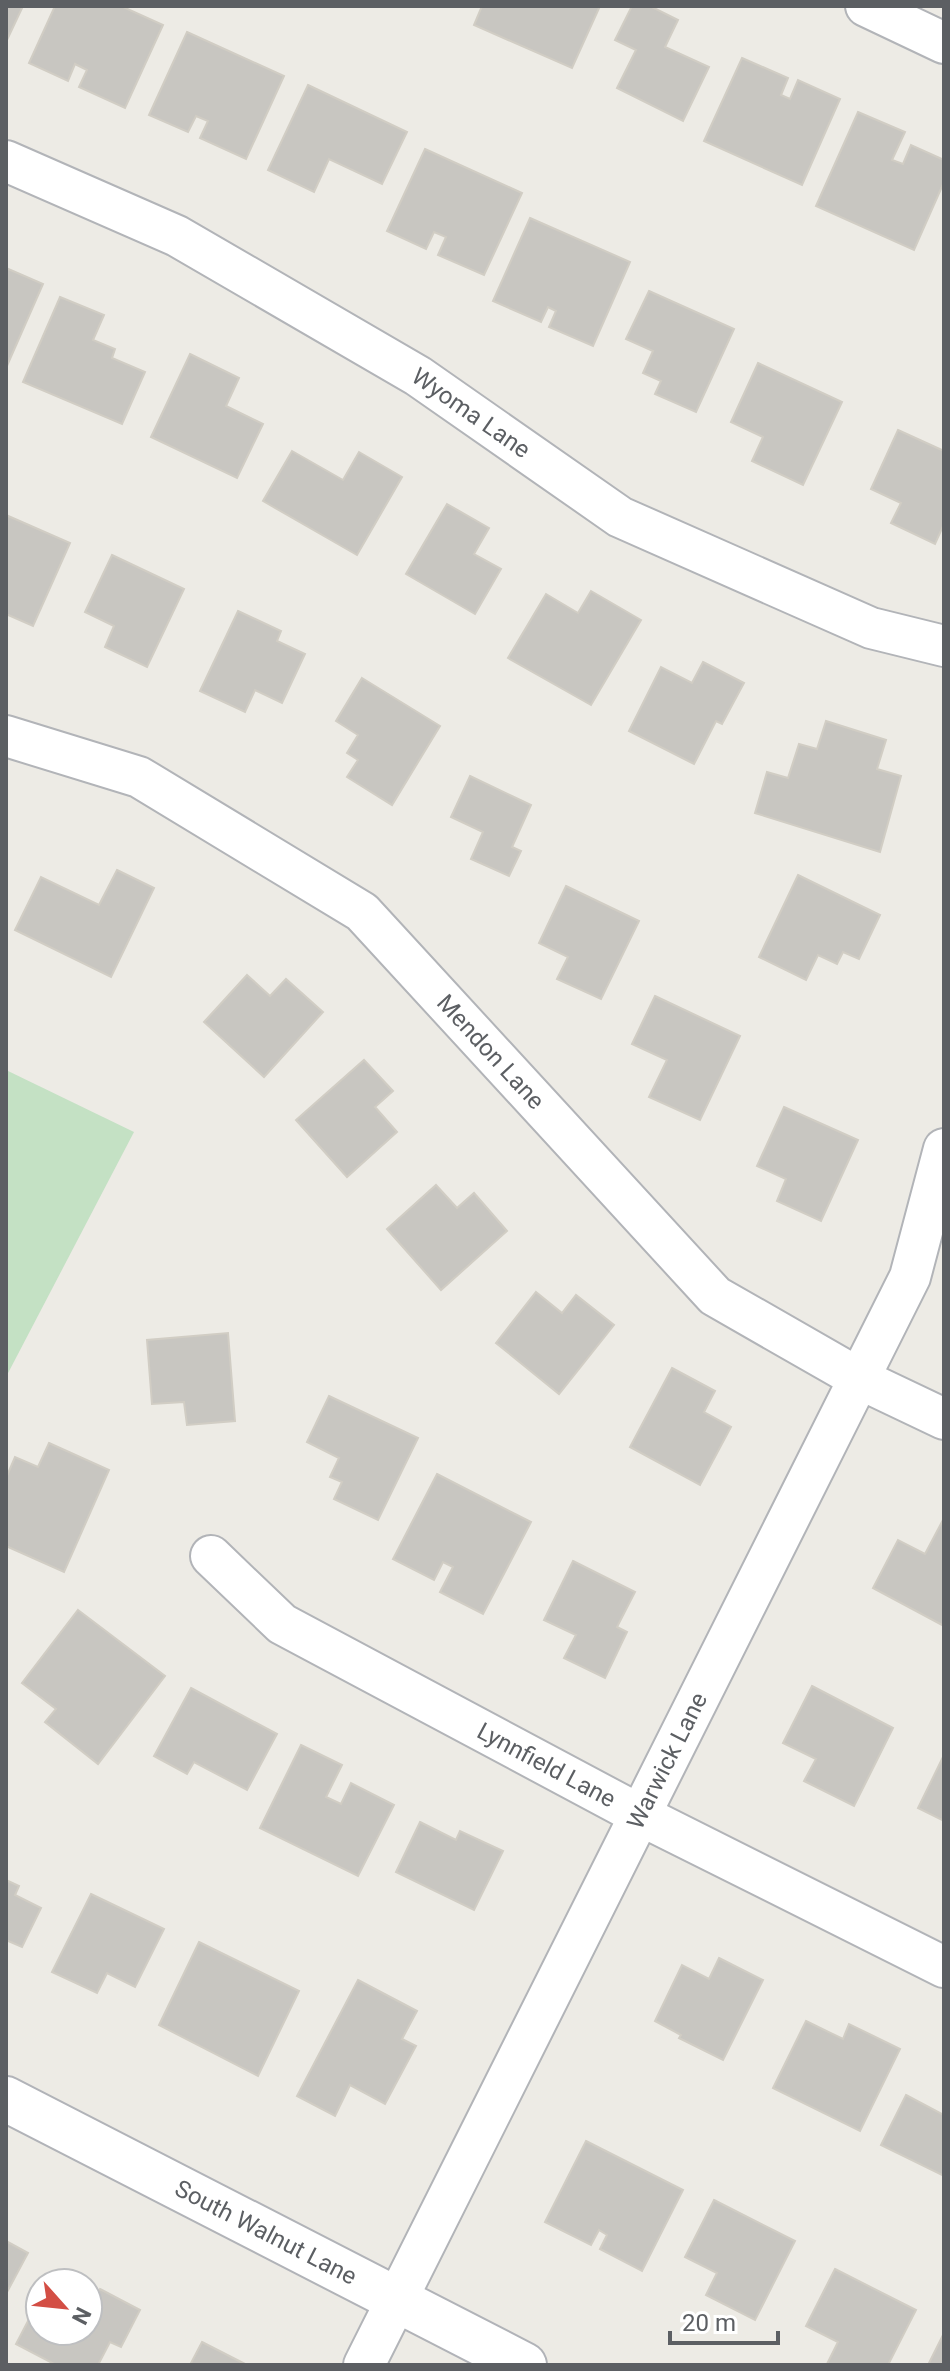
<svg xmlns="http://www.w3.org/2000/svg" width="950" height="2371" font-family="Roboto,sans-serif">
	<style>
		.green { fill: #c4e1c4 }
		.building { fill: #c8c6c1; stroke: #d1cdc4; stroke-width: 2 }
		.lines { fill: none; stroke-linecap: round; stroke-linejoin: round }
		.street-casing { stroke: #b2b4b8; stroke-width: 44 }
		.secondary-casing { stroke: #b1b3b8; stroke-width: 48 }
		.street { stroke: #fff; stroke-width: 40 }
		.secondary { stroke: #fff; stroke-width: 44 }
		.labels { text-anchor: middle; stroke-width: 7; stroke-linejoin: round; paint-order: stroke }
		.street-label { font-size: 24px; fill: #5c5f63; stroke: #fff }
	</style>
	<rect width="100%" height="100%" fill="#edebe5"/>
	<!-- green -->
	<path class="green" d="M6,1070l128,62 -128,245z"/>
	<!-- building -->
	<g class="building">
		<path d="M6,6h17l-16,34 -1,-1z"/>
		<path d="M55,6h66l42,19 -38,83 -46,-21 8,-17 -12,-6 -7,17 -39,-18z"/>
		<path d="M482,6h118l-28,62 -98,-43z"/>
		<path d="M632,6h18l28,14 -13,27 44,20 -26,54 -66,-33 19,-38 -21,-10z"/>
		<path d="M187,32l97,44 -38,83 -46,-21 8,-17 -12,-5 -8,16 -39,-17z"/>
		<path d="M742,58l46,20 -7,17 9,4 8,-19 42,19 -38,86 -98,-44z"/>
		<path d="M308,85l99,47 -25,52 -53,-25 -15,33 -46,-22z"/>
		<path d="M858,112l47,20 -13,28 11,4 8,-19 33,15v22l-30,68 -98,-44z"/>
		<path d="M425,149l97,44 -38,82 -46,-20 8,-18 -12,-5 -8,17 -39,-18z"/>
		<path d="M530,218l100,44 -37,84 -44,-19 7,-16 -8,-4 -7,15 -48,-21z"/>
		<path d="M6,268l37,16 -37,84z"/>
		<path d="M649,291l85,38 -38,83 -41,-18 6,-13 -18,-8 10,-22 -27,-12z"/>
		<path d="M60,297l44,18 -11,25 22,9 -3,9 33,14 -23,52 -99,-42z"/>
		<path d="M190,354l49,24 -13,28 37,18 -26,54 -86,-41z"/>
		<path d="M758,363l84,39 -39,83 -51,-24 11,-24 -32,-15z"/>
		<path d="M898,430l46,21v73l-9,20 -44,-21 10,-20 -30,-14z"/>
		<path d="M292,451l51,29 16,-28 43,25 -45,78 -94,-54z"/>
		<path d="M447,504l42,24 -15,26 27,15 -26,45 -69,-40z"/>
		<path d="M6,515l64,28 -37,83 -27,-12z"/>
		<path d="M112,555l72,34 -37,78 -42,-20 9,-21 -29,-14z"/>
		<path d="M591,591l50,29 -50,85 -83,-47 38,-64 32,19z"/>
		<path d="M238,611l43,20 -4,10 28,13 -23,49 -27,-13 -10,22 -45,-21z"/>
		<path d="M703,662l41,21 -22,41 -6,-3 -22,43 -65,-33 32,-64 31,16z"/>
		<path d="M362,678l78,48 -48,79 -45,-28 11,-17 -11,-7 11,-18 -22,-14z"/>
		<path d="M826,721l60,19 -9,29 24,7 -21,76 -125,-39 12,-41 21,6 11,-34 18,5z"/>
		<path d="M470,776l61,29 -19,42 9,4 -12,25 -38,-17 12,-27 -32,-15z"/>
		<path d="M117,870l37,18 -43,89 -96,-47 26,-53 58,28z"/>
		<path d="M798,875l82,40 -21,44 -16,-7 -6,12 -19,-9 -12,25 -47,-23z"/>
		<path d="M566,886l73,35 -38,78 -44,-20 11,-22 -29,-14z"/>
		<path d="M247,975l23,21 16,-17 37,33 -59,65 -60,-55z"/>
		<path d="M655,996l85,40 -40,84 -51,-23 18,-37 -35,-16z"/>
		<path d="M364,1060l29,31 -18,16 22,25 -50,45 -51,-57z"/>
		<path d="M784,1107l74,33 -37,81 -44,-20 9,-22 -29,-13z"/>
		<path d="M436,1185l21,23 17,-15 33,38 -66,59 -54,-61z"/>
		<path d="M536,1292l26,21 14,-18 38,30 -55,69 -63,-51z"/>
		<path d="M228,1333l7,88 -48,4 -3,-23 -32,2 -5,-64z"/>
		<path d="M672,1368l43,23 -11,21 27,15 -31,58 -70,-38z"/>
		<path d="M329,1396l89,42 -40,82 -44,-21 8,-17 -12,-5 9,-19 -32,-16z"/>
		<path d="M49,1443l60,27 -45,102 -58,-26v-68l9,-21 23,10z"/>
		<path d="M437,1474l94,48 -48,92 -43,-22 13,-25 -10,-5 -9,18 -41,-21z"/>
		<path d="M944,1518v108l-71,-38 25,-48 27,14z"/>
		<path d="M573,1561l62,31 -18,35 10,5 -22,46 -41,-20 12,-23 -32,-15z"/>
		<path d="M78,1610l87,66 -67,88 -53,-42 11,-13 -34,-26z"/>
		<path d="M812,1686l81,42 -39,78 -50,-25 12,-22 -33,-16z"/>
		<path d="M191,1688l86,46 -30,56 -53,-28 -7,12 -33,-18z"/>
		<path d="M301,1745l41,20 -16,32 15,7 10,-21 43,22 -36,71 -98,-48z"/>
		<path d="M944,1755v66l-26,-13z"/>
		<path d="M420,1822l36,18 4,-9 43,20 -29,59 -78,-38z"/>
		<path d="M6,1880l13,6 -4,9 26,13 -19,39 -16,-7z"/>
		<path d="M91,1894l73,35 -29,58 -28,-14 -10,20 -45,-21z"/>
		<path d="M199,1942l100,49 -41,85 -99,-51z"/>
		<path d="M719,1958l44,22 -40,80 -44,-22 2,-3 -26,-14 27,-56 27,14z"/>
		<path d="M358,1980l59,31 -15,28 14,7 -31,58 -35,-19 -15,31 -38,-20z"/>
		<path d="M806,2021l37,18 6,-15 51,25 -40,82 -87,-43z"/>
		<path d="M906,2095l38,20v61l-63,-31z"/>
		<path d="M586,2141l97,49 -41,81 -42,-22 7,-14 -8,-5 -8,15 -46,-23z"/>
		<path d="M714,2200l81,41 -40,79 -49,-25 11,-22 -32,-16z"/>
		<path d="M6,2241l22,12 -22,41z"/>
		<path d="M835,2269l81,41 -28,55 -61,-1 11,-22 -32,-16z"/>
		<path d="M100,2289l40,21 -19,37 -11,-5 -12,23h-42l-40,-21 24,-46v33h48v-19z"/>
		<path d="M944,2333v32h-16z"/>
		<path d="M202,2342l45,23h-57z"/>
	</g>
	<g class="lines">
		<!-- street casing -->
		<g class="street-casing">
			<g id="street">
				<path d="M866,6l78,37"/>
				<path id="s1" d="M6,161l171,75 241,140 202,141 251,111 73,18"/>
				<path id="s2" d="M6,736l133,41 223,135 353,384 145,83 84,40"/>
				<path id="s3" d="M211,1556l71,68 356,190 306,153"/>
				<path id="s4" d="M364,2365l546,-1088 34,-128"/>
			</g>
		</g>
		<!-- secondary casing -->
		<g class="secondary-casing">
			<g id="secondary">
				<path id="s5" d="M6,2099l518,266"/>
			</g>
		</g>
		<!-- street -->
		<use href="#street" class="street"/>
		<!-- secondary -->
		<use href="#secondary" class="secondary"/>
	</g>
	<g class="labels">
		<!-- street labels -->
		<g class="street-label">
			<text dy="8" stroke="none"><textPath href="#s1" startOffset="530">Wyoma Lane</textPath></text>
			<text dy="8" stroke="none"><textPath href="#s2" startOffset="590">Mendon Lane</textPath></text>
			<text dy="8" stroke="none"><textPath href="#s4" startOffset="676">Warwick Lane</textPath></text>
			<text dy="8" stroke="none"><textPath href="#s3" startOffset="398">Lynnfield Lane</textPath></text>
			<text dy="8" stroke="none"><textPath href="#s5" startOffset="292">South Walnut Lane</textPath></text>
		</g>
	</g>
	<!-- border -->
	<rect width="950" height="2371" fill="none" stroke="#5c5f63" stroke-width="16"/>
	<!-- north arrow -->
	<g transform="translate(64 2307) rotate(117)"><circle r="38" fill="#ffffff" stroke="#bebfc1" stroke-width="2"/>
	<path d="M0-6L14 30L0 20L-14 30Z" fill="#d34e44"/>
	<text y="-12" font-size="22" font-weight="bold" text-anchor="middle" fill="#5c5f63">N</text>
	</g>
	<!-- scale -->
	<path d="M670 2331v12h108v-12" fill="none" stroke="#5c5f63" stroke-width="4"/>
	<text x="682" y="2331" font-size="24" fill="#5c5f63" stroke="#ffffff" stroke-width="6" paint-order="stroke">20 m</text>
</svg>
